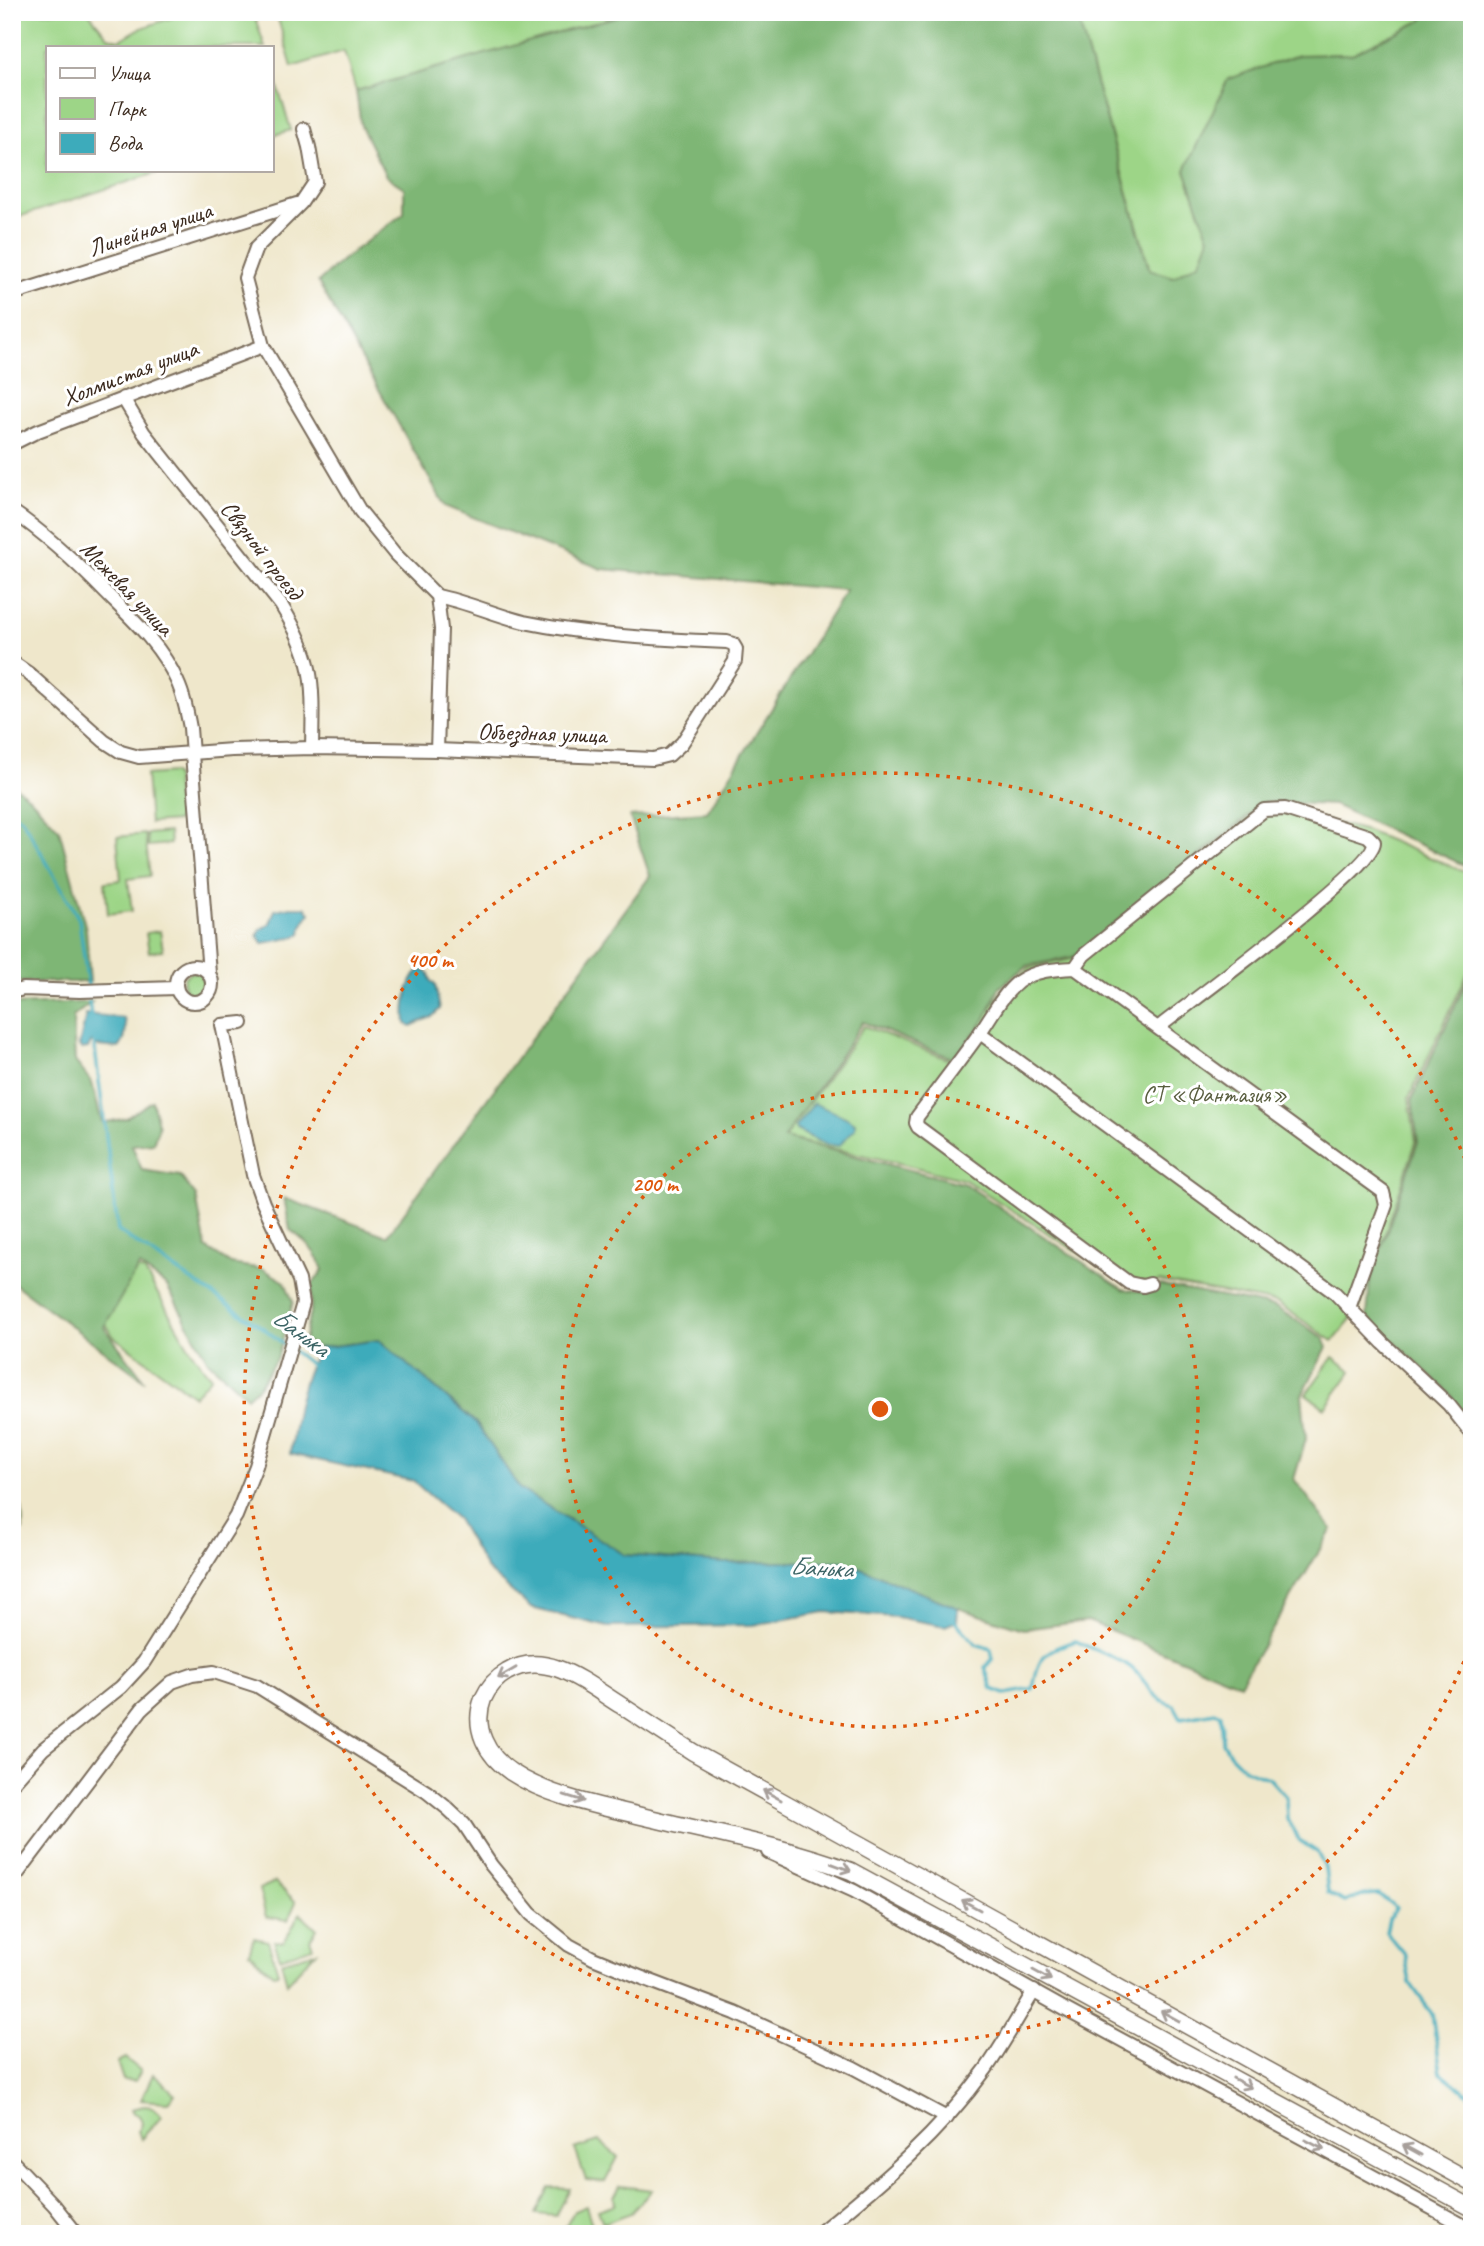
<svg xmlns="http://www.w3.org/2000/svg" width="1484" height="2246" font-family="Caveat,sans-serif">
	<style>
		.green { fill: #9dd587; stroke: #6c8052; stroke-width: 2 }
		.forest { fill: #7eb674; stroke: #5c7049; stroke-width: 2 }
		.water { fill: #3dabbb; stroke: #3c6a6c; stroke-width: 2 }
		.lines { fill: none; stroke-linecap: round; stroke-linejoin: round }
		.stream { stroke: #3dabbb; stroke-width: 3.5 }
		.minor-casing { stroke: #7a6c5b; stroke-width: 16 }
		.tertiary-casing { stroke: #7a6c5b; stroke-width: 19 }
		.minor { stroke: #fff; stroke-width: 12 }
		.tertiary { stroke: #fff; stroke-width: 16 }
		.oneway { stroke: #a79f9a }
		.ring { fill: none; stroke: #df570d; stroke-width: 3.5; stroke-dasharray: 3.5 7 }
		.labels { text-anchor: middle; stroke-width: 6; stroke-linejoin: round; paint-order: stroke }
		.street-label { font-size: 24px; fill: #3b2a1e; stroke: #fff }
		.park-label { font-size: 24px; fill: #585d3e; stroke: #fff }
		.water-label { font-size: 26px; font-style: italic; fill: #3c6465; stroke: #fff }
		.centre { fill: #df570d; stroke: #fff; stroke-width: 3.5 }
		.ring-label { font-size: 21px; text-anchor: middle; font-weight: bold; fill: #df570d; stroke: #fff; stroke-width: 6; stroke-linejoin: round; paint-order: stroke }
	</style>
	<rect width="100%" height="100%" fill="#fff"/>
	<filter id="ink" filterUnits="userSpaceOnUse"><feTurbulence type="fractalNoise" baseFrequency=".0143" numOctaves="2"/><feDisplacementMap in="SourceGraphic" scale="14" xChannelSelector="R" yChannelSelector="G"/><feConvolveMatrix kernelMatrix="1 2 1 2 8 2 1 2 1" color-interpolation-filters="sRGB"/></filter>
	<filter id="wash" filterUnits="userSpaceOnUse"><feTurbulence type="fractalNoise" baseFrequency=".00686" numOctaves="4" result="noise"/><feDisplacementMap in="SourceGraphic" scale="28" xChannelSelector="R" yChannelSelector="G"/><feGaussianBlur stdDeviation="1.57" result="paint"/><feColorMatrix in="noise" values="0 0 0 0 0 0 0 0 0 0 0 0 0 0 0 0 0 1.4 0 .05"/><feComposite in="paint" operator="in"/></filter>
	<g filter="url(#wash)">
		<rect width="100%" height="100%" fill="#efe7cb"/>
		<!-- green -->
		<g class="green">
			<path d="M12,12h76l20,25 12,3 19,-11 49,-17h65l12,35h-218v123h119l-154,49z"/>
			<path d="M276,12h356l-276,79 -12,-40 -52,16z"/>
			<path d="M1076,12h352l-7,9 -69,33 -54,1 -113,115 24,68 -9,24 -27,16 -23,-8z"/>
			<path d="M271,64l20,66 -20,6z"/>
			<path d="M172,773l3,3 3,45 -28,2 -4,-48z"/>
			<path d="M1265,805l102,26 105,44v89l-63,134 7,44 -56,166 -27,33 -56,-38 -118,-22 -13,9 -17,-5 -164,-105 -70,-18 -111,-24 80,-112 91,36 49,-74 25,-20 43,-9z"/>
			<path d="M169,832l1,12 -22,2 -1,-12z"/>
			<path d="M145,834l5,42 -22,3 4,32 -24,3 -3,-32 16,-2 -4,-43z"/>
			<path d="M160,931l3,19 -14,2 -3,-19z"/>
			<circle cx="194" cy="983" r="11"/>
			<path d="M107,1261l37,10c23,35 40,75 67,106l-17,19 -81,-60 -27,-47z"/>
			<path d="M1333,1357l19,14 -27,37 -19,-14z"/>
			<path d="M275,1882l21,20 -8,18 -22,-3 -7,-28z"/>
			<path d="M300,1913l17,16 -7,11 3,7 -33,11 -6,-17 10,1z"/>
			<path d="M254,1938l14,3 10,32 -5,1 -24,-21z"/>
			<path d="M316,1952l-29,31 -6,-21z"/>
			<path d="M125,2058l16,13 -6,10 -12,-1 -6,-18z"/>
			<path d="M153,2074l22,20 -7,8 -27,-2z"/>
			<path d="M144,2106l8,1 10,9 -21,23 -3,-8c7,-7 4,-16 -5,-18l-2,-4z"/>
			<path d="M599,2141l19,16 -13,25 -19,-2 -11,-31z"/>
			<path d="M620,2186l32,4 -21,23 -28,10 -5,-13 17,-6 -1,-7z"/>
			<path d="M549,2188l21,1 -14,27 -20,-2z"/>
			<path d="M586,2206l9,28h-30l-2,-2 11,-21z"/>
		</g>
		<!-- forest -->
		<g class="forest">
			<path d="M632,12h444l73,257 24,8 27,-15 9,-24 -24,-68 43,-91 70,-24 54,-1 69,-33 7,-9h44v857l-138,-64 -69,-3 -192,155 -47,9 -27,22 -13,30 -32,41 -91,-37 -79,116 181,46 158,105 24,3 13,-7 115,22 49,31 3,9 -25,48 4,44 -12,40 38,50 -92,155 -152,-63 -65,8 -65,-21 -114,-47 -120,2 -99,-8 -105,-66 -44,-66 -97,-83 -60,8 -15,-7 7,-34 1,-22 11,-15c-7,-18 -17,-29 -33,-40l-6,-32 103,38 263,-360 -20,-59 77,-5 139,-222 -244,-21 -157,-63 -127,-224 24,-22 62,-47v-25l-18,-12 -25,-50 -5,-35z"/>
			<path d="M12,784l17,13 30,32 27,100 4,53h-78z"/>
			<path d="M1472,969v450l-5,1 -17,-26 -83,-78 3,-36 48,-138 -6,-43z"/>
			<path d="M92,1002l-19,15 2,44 17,22 10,40 24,-5 26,-17 7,26 -6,16 -21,2 10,25 38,6 16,20 10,52 25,16 32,5 22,13 8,20 -15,54 -19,30 -12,11 -39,-36 -41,-75 -28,-20 -35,61 41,54 -133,-99v-277z"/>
			<path d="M12,1494l10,14 1,22 -11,4z"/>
		</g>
		<!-- water -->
		<g class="water">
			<path d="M290,907h15l5,6 -8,13 -1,8c-7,4 -30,8 -38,9l-5,-7 1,-5 11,-8 5,-13z"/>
			<path d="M424,970l5,4 2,7 4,4 5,24 -8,8 -21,9 -5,-3c-2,-16 1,-40 12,-52z"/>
			<path d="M86,1014l38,4c3,10 2,22 -5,30l-22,-2 -5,-4 -4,6 -6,1 -3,-3z"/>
			<path d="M814,1103c14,8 28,10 41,20v5l-16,18 -15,-2 -28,-14 -1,-3z"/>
			<path d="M379,1340l97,83 44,66 105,66 99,8 120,-2 114,47 -1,13 -12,5 -49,-9 -71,-5 -72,13 -145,2 -77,-19 -44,-38 -30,-51 -44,-38 -123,-27c5,-36 10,-74 29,-106z"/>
		</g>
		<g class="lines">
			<!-- stream -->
			<g class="stream">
				<path d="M12,814l10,5 57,100 9,67"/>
				<path d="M89,1001l2,15"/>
				<path d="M94,1041l24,190 148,99 20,16"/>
				<path d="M292,1350l19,15"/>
				<path d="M954,1620l22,24 15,5 2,10 -8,8 7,22 13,5 28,-5c6,-34 10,-38 43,-48 16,8 34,14 50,23 23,14 20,34 48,41l7,13 34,-6 6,2 2,29 7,11 15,15 25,10 16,18 1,22 12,21 18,12 8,16 3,25 17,9 17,-7 17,-1 17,14 -7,11 -3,13 19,23 5,28 22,31 9,59 31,24"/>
			</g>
		</g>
	</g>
	<g filter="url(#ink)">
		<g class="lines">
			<!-- minor casing -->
			<g class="minor-casing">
				<g id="minor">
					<path d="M304,129l5,18 6,35 -14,21 -45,45 -11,30 18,68 97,165 35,43 42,42 4,33 -4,121"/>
					<path d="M12,294l285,-90"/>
					<path d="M123,398l21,35 137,172c35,56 32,80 31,143"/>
					<path d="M12,444l26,-13 225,-85"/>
					<path d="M12,511c35,24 65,52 94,82 27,27 55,52 71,88 7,15 10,31 13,47l19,245"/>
					<path d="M12,662l16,11 76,68 17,11 18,5 93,-7 80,-2 125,2 216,9 16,-4 13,-12 53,-82 1,-12 -3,-5 -6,-2c-69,-3 -136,-6 -203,-20 -29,-7 -57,-20 -87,-26"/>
					<circle cx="194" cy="984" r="18"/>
					<path d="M1075,968l9,-13 180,-145 21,-1 83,27 6,6c1,26 -185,161 -215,185"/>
					<path d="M12,992l11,-3 57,2 96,-3"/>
					<path d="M980,1033l355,260 48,50 66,62 23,29"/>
					<path d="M1150,1284l-7,2 -14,-3 -211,-156 -2,-4 1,-6c20,-27 42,-55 62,-83 12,-17 22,-38 39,-52 17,-12 37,-13 57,-14l308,224 3,13 -37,103"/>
					<path d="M12,1784l31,-35 78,-62 23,-25 92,-146 20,-50 47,-163 -4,-23 -36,-77 -10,-28 -31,-150 20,-2"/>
					<path d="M768,1852l86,39 214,120 404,219"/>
					<path d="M12,1881l130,-172 30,-27 20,-7 22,-3 43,14 170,106 20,16 17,16 27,41 40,49 38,31 24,13 47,19 95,36 119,55 93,50"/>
					<path d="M12,2161l42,44 23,29"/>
					<path d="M818,2234c62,-50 121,-100 168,-165 17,-24 32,-52 48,-78"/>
				</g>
			</g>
			<!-- tertiary casing -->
			<g class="tertiary-casing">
				<path id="tertiary" d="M1472,2183l-779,-431c-24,-15 -48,-31 -71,-46 -33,-20 -75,-58 -115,-34 -11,6 -19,16 -24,27 -11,29 4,57 28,73 38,25 88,34 130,44 71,17 142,30 210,55l621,337"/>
			</g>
			<!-- minor -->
			<use href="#minor" class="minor"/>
			<!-- tertiary -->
			<use href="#tertiary" class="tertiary"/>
		</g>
		<!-- one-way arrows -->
		<defs><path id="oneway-shaft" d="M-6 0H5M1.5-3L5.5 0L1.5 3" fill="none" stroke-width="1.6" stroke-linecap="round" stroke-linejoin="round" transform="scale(1.75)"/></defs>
		<g class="oneway">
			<use href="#oneway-shaft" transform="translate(507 1673) rotate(150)"/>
			<use href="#oneway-shaft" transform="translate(772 1795) rotate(-151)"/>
			<use href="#oneway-shaft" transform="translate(574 1798) rotate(17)"/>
			<use href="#oneway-shaft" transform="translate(841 1867) rotate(20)"/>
			<use href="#oneway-shaft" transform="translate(971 1905) rotate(-151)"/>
			<use href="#oneway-shaft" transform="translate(1042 1975) rotate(29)"/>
			<use href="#oneway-shaft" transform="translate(1170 2016) rotate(-151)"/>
			<use href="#oneway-shaft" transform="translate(1242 2083) rotate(28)"/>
			<use href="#oneway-shaft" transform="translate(1315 2145) rotate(28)"/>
			<use href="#oneway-shaft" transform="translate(1412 2150) rotate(-151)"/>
		</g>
	</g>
	<!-- distance rings -->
	<g class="ring">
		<circle cx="880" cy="1409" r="318"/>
		<path d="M1472 1642A636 636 0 1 1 1472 1176"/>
	</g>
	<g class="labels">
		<!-- street labels -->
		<g class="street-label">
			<text transform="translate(150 229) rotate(-18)" y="8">Линейная улица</text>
			<text transform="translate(130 373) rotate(-21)" y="8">Холмистая улица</text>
			<text transform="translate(262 550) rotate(52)" y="8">Связной проезд</text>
			<text transform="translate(127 588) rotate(46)" y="8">Межевая улица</text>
			<text transform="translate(542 733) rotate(2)" y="8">Объездная улица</text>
		</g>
		<!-- park labels -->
		<g class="park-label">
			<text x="1215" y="1102">СТ «Фантазия»</text>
		</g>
		<!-- water labels -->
		<g class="water-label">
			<text transform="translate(301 1332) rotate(36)" y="9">Банька</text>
			<text transform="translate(821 1567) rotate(3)" y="9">Банька</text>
		</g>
	</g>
	<circle cx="880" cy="1409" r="10" class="centre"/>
	<g class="ring-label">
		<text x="430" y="967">400 m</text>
		<text x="655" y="1191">200 m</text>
	</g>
	<!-- margin -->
	<rect width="1484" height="2246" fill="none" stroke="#fff" stroke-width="42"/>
	<!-- legend -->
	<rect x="46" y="46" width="228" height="126" fill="#ffffff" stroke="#b1aaa5" stroke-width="2"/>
	<rect x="60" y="68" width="35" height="10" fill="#ffffff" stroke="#b1aaa5" stroke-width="2"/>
	<text x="108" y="80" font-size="21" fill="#3b2a1e">Улица</text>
	<rect x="60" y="98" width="35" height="21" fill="#9dd587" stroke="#b1aaa5" stroke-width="2"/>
	<text x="108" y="116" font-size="21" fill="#3b2a1e">Парк</text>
	<rect x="60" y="133" width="35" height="21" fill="#3dabbb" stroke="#b1aaa5" stroke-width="2"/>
	<text x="108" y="150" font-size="21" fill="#3b2a1e">Вода</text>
</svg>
